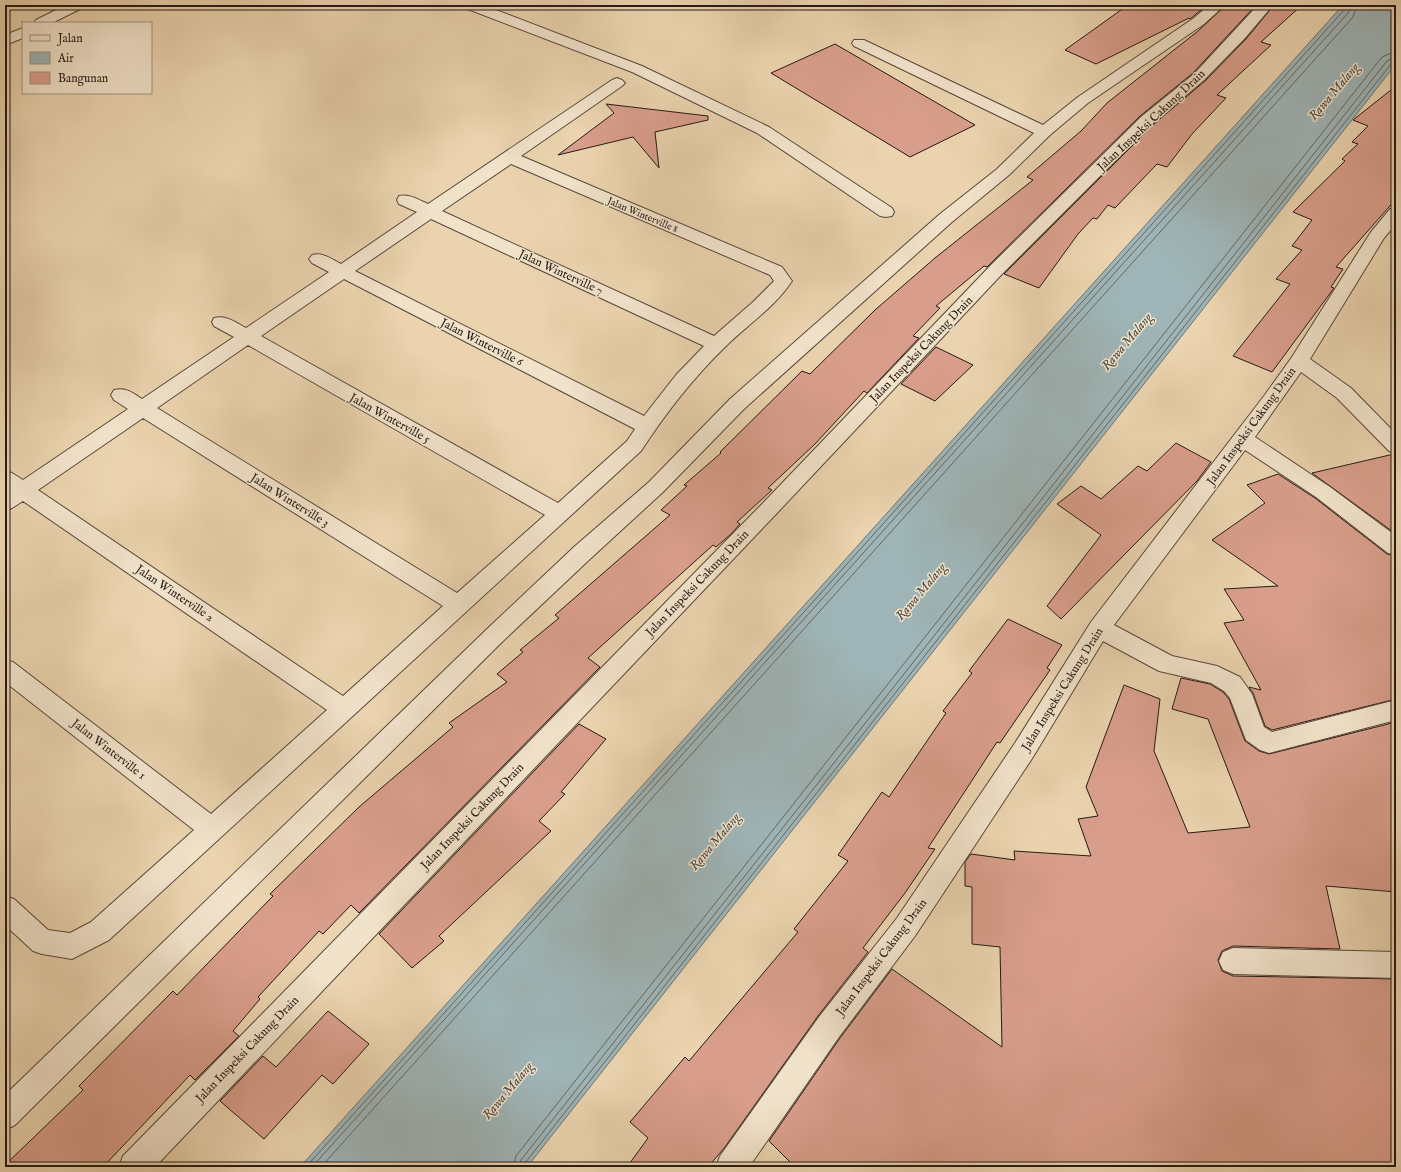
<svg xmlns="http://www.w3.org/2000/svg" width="1401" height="1172" font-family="'IM FELL English',serif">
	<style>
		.water { fill: #9eb4b6; stroke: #6e7676 }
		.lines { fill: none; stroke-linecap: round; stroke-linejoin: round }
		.shore { stroke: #626766; stroke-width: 1 }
		.building { fill: #d99e8b; stroke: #251a15 }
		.minor-casing { stroke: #56483b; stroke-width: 2 }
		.minor { fill: #f1e2ca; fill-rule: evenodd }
		.labels { text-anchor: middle; stroke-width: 3; stroke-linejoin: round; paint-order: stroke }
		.far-street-label { font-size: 10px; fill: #251a15; stroke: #f1e2ca }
		.street-label { font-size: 12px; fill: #251a15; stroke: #f1e2ca }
		.water-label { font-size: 13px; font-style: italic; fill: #494845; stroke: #f1e2ca }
	</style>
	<rect width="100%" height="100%" fill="#ead3ae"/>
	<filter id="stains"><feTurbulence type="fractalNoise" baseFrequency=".005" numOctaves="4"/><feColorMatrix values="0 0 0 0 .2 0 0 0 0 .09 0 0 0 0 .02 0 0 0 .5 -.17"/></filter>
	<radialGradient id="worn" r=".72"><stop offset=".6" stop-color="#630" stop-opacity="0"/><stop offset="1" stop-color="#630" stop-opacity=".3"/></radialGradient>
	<!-- water -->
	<path class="water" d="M1343,5h53v59l-869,1103h-227z"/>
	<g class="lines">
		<!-- shore -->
		<g class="shore">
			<path d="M306,1167l1039,-1158 1,-4"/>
			<path d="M312,1167l1036,-1154 3,-8"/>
			<path d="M321,1167l1032,-1150 4,-12"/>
			<path d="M513,1167l3,-11 866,-1099 14,-6"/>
			<path d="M519,1167l2,-7 866,-1099 9,-4"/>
			<path d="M524,1167l1,-4 866,-1099 5,-2"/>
		</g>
	</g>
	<!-- building -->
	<g class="building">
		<path d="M1128,5h79l-17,14 -1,-1 -93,46 -31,-14z"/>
		<path d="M1226,5h30l-63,68 -53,43 -153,151 -3,-1 -48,40 4,2 -27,28 6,2 -52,55 -3,-2 -49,53 -47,44 4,2 -35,32 3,2 -9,10 -15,13 -3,-2 -125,113 12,9 -241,246 -8,-8 -28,29 -4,-3 -61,66 2,2 -27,32 6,5 -44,44 -5,-5 -87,92h-98v-2l78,-75 -4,-4 94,-95 4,4 96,-99 -3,-2 89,-87 94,-80 -4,-4 58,-41 -10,-8 26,-22 -3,-2 39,-32 -4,-3 115,-100 -9,-5 26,-24 -3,-1 37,-32 -1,-1 82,-81 8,3 65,-64 60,-52 98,-78 -6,-3 54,-46 26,-28 91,-72z"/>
		<path d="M1274,5h28l-41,37 10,3 -54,50 9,3 -34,36 -25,33 -10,-3 -42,44 -7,-3 -11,14 -4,-1 -15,16 -39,54 -35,-14 150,-150 51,-43 41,-42z"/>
		<path d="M835,44l140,81 -65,32 -139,-84z"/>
		<path d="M1396,86v113l-60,68 7,2 -12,18 3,1 -62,84 -39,-16 57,-72 -14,-5 26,-29 -10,-4 20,-26 -19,-8 52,-51 -3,-2 16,-15 -6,-2 16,-16 -15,-6z"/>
		<path d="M606,104l102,12v4l-53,12 4,36 -26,-31 -75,18 56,-42z"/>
		<path d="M936,347l37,18 -38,36 -34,-17z"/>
		<path d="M1176,443l35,19 -14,19 -136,138 -14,-13 54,-71 -44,-31 24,-18 20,13 37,-33 9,5z"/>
		<path d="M1394,454h2v80l-84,-61z"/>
		<path d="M1278,474l37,24 72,56 9,2v143l-124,31 -7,-4 -12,-33 -4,-6 12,3 -37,-67 20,-3 -20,-31 54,-3 -66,-46 53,-37 -18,-18z"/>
		<path d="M1008,619l54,26 -15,23 3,2 -50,73 -3,-1 -69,106 7,1 -30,44 -42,55 5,4 -50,64 -93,131 -17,20h-81l21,-29 -18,-16 55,-65 4,4 109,-129 -4,-3 54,-68 -10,-6 44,-63 7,5 57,-84 -3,-2 29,-38 -3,-2z"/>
		<path d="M1181,678l29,6 13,8 6,7 16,42 14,10 10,3 127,-32v170l-70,-6 14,63 -107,-3 -11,5 -4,9 4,11 11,5 163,3v188h-574l-30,-3 -23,-23 71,-103 52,-69 110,78 -2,-100 -28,-3v-57l-7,-1v-24l6,-8 44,6 -1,-9 77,5 -13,-37 20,-3 -12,-29 38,-102 36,14 -6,52 34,82 62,-6 -42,-108 -36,-10z"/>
		<path d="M579,724l27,15 -45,53 4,2 -26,27 12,10 -112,105 5,5 -32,27 -33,-34z"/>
		<path d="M328,1011l41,33 -36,40 -11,-9 -58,64 -44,-38 43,-45 13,11z"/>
	</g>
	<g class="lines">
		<!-- minor casing -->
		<g class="minor-casing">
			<g id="minor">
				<path d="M66,5h18l-2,3 -30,15h-18l2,-3z"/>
				<path d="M463,5h20l159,61 127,61 123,81 2,4 -2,4 -6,1 -6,-1 -123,-83 -125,-61 -167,-64z"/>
				<path d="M1209,5h16l-21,19 -116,79 -38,32 -41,40 -57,47 -208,187 -81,83 -73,67 -88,83 -487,483 -10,5v-35l481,-465 88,-83 75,-65 81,-83 210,-185 57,-45 37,-36 -180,-87 -2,-3 2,-3h10l179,85 35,-28 116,-79z"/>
				<path d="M1258,5h15l-28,33 -41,42 -51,43 -150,150 -225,239 -623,655h-36l4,-11 641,-654 227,-237 150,-148 53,-43z"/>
				<path d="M23,28v10l-18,7v-10z"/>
				<path d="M617,78l5,2 3,3 -3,3 -101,70 261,111 10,14c-17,26 -45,44 -67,66 -32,31 -60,67 -84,104l-532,489 -37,19 -30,-5 -9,-3 -28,-26v-29l9,3 34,31 22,3 21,-11 103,-92 -189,-148v-22l8,2 198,152 116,-104 -304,-209 -11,7 -7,3v-18l3,-3 -3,-2v-17l7,2 11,7 105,-71 -14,-9 -3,-5 3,-5c12,-3 19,3 28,9l92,-62 -20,-11 -2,-4 2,-4c13,-3 22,5 32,10l83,-56 -17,-9 -3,-4 3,-4c11,-3 19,4 29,9l76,-52 -18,-8 -2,-4 2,-4c11,-2 20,4 29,8l184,-124zM511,164l259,111 4,6 -21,21 -39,34 -272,-125zM431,219l273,127 -28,29 -32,41 -289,-145zM344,279l291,150 -8,12 -69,62 -297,-167zM248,345l297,170 -88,78 -300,-185zM143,418l300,188 -100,90 -305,-206z"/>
				<path d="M1396,208v16l-12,14 -74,121 41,29 45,46v19l-7,-2 -52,-53 -36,-26 -46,65 75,50 66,49v19l-8,-2 -72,-56 -71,-47 -131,175 58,31 45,10 23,11 12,17 12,33 8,5 124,-32v20l-127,33 -9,-3 -14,-10 -16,-42 -6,-7 -13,-8 -52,-12 -56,-30 -70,116 -118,179 -76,101 -90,130h-33l4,-11 99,-139 78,-99 118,-175 76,-121 173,-226 28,-39 79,-125 19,-23z"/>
				<path d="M1233,948l163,4v26l-163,-4 -10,-4 -4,-9 4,-9z"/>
			</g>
		</g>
		<!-- minor -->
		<use href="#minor" class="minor"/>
	</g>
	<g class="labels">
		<!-- far-street labels -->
		<g class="far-street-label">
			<text transform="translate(643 214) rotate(23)" y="4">Jalan Winterville 8</text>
		</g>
		<!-- street labels -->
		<g class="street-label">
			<text transform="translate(1151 120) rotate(-43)" y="4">Jalan Inspeksi Cakung Drain</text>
			<text transform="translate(561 272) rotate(25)" y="4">Jalan Winterville 7</text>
			<text transform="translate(482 342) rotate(27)" y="4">Jalan Winterville 6</text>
			<text transform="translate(921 349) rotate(-46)" y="4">Jalan Inspeksi Cakung Drain</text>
			<text transform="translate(390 418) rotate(29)" y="4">Jalan Winterville 5</text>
			<text transform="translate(1251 426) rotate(-54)" y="4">Jalan Inspeksi Cakung Drain</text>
			<text transform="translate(290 500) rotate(32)" y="4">Jalan Winterville 3</text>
			<text transform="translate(697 583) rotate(-46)" y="4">Jalan Inspeksi Cakung Drain</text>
			<text transform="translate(175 593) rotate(34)" y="4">Jalan Winterville 2</text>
			<text transform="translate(1062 689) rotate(-58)" y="4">Jalan Inspeksi Cakung Drain</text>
			<text transform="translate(109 749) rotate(38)" y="4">Jalan Winterville 1</text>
			<text transform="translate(472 816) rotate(-46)" y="4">Jalan Inspeksi Cakung Drain</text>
			<text transform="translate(881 957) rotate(-53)" y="4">Jalan Inspeksi Cakung Drain</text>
			<text transform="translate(247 1049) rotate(-46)" y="4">Jalan Inspeksi Cakung Drain</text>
		</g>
		<!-- water labels -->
		<g class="water-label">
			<text transform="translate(1333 91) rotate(-50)" y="5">Rawa Malang</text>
			<text transform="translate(1126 341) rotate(-50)" y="5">Rawa Malang</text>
			<text transform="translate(920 591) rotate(-50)" y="5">Rawa Malang</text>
			<text transform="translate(714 841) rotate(-50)" y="5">Rawa Malang</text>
			<text transform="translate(507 1090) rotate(-50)" y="5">Rawa Malang</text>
		</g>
	</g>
	<!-- margin -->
	<rect width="1401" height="1172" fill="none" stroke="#ead3ae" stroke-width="20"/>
	<rect x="6" y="6" width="1389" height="1160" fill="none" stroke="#251a15" stroke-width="2"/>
	<rect x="10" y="10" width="1381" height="1152" fill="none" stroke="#251a15"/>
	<!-- legend -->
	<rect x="22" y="22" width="130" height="72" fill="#f1e2ca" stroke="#9f9282"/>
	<rect x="30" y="35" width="20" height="6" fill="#f1e2ca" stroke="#9f9282"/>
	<text x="58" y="42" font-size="12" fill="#251a15">Jalan</text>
	<rect x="30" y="52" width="20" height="12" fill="#9eb4b6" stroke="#9f9282"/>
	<text x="58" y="62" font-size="12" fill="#251a15">Air</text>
	<rect x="30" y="72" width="20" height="12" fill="#d99e8b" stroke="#9f9282"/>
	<text x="58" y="82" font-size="12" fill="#251a15">Bangunan</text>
	<rect width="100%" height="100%" filter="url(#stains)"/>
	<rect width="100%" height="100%" fill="url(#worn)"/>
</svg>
